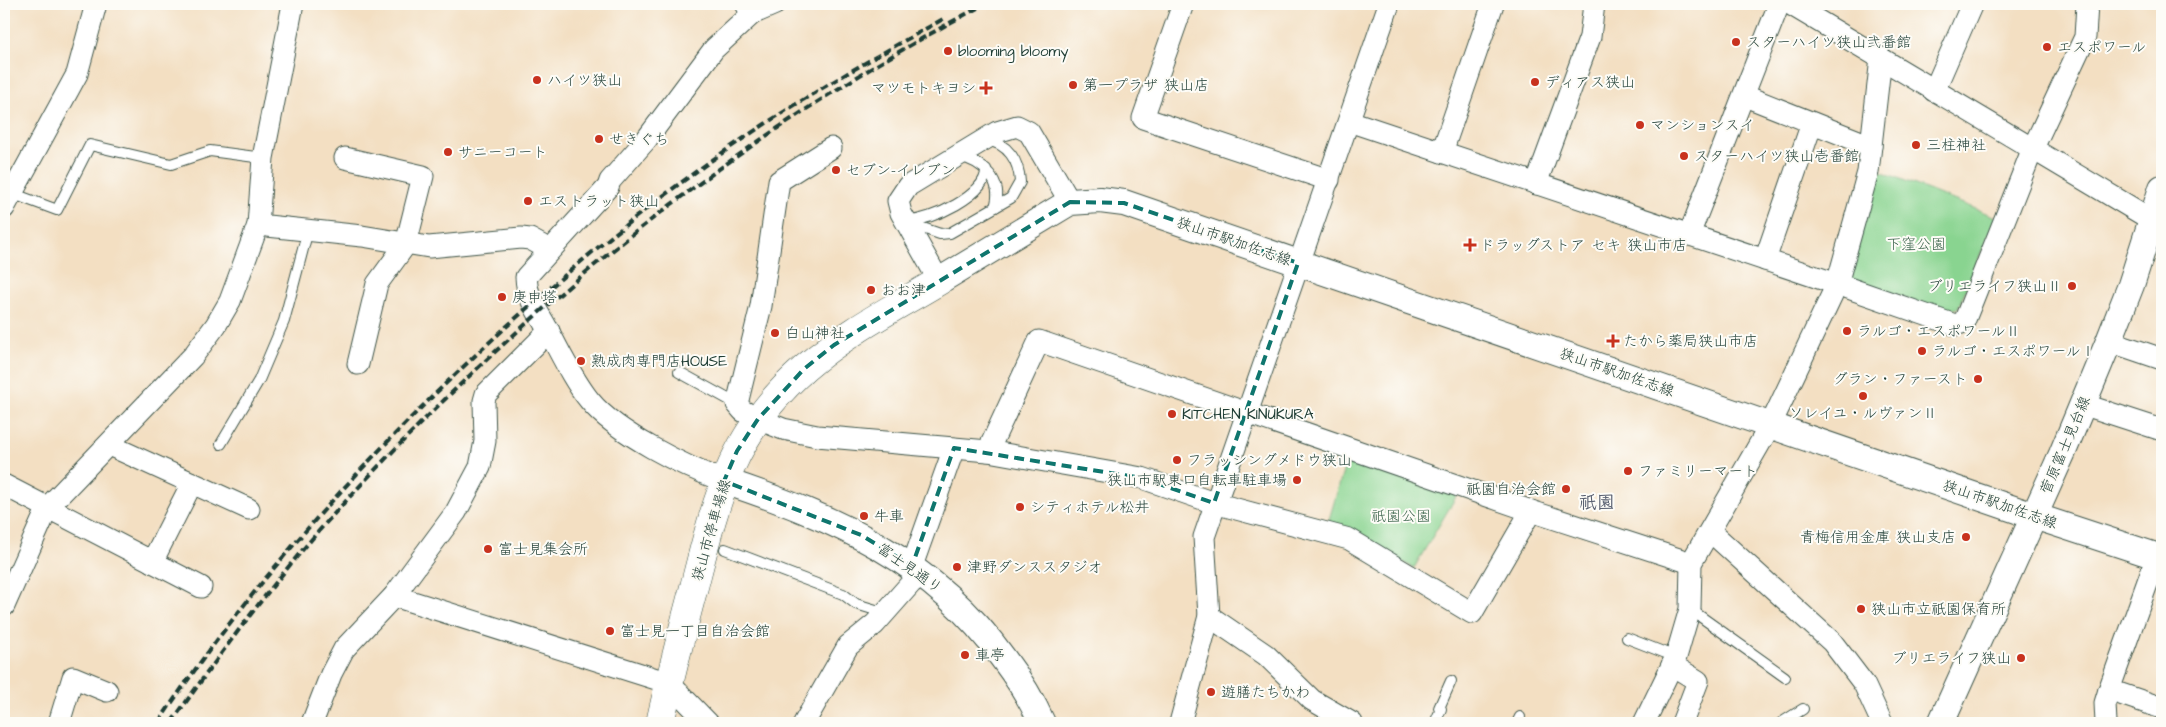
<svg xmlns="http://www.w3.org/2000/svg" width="2166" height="727" font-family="'Architects Daughter','Klee One',sans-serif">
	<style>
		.green { fill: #89d490; stroke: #548862 }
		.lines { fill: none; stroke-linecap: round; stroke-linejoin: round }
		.service-casing { stroke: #3f5549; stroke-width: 12 }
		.minor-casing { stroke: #3f5549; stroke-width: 23 }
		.tertiary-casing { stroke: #3f5549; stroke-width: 28 }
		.secondary-casing { stroke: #3f5549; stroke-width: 29 }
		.service { stroke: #fff; stroke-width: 10 }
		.minor { stroke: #fff; stroke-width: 21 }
		.tertiary { stroke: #fff; stroke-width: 26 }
		.secondary { stroke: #fff; stroke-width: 28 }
		.rail { stroke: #1f3d34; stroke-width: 4; stroke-dasharray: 8 4; stroke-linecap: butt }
		.marked { fill: none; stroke: #0f766e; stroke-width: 4; stroke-dasharray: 10 6; stroke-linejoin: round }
		.poi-dot { fill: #c8321e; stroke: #fdfcf7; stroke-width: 2 }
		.labels { text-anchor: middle; stroke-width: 4; stroke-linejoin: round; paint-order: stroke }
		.poi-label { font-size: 15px; fill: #1f3d34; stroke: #fdfcf7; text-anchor: start }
		.street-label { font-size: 15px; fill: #1f3d34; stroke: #fdfcf7 }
		.park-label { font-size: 15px; fill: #3a634b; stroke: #fdfcf7 }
		.quarter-label { font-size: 18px; font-weight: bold; fill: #596071; stroke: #fdfcf7 }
	</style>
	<rect width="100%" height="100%" fill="#fdfcf7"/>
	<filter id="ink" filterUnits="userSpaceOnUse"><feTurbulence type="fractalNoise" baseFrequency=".02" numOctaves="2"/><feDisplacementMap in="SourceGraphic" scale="10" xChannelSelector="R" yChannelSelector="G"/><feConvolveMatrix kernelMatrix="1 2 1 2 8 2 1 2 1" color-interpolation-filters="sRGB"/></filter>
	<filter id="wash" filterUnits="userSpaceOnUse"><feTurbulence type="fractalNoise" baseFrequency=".0096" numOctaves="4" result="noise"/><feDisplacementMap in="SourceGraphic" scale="20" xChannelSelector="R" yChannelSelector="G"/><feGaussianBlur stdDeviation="1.12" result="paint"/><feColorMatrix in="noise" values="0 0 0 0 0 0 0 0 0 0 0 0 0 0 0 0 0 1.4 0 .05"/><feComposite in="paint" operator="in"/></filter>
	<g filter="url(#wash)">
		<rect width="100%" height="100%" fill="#f3dfc2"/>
		<!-- green -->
		<g class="green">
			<path d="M1878,170l118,47 -38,91 -15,4 -95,-34z"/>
			<path d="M1347,458l110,37 -43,73 -86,-45z"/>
		</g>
	</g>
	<g filter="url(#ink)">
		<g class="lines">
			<!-- service casing -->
			<g class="service-casing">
				<g id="service">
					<path d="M959,156c24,6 45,25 36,51"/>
					<path d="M11,193l46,17 33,-65 81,19 39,-13 53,7"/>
					<path d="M908,221c22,0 80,-26 78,-52"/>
					<path d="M911,224l29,10 10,-1 61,-35 9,-16c-1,-21 -12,-39 -34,-42"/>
					<path d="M679,372l58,32"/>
					<path d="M221,444l38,-64 25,-59 24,-91"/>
					<path d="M725,549l118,45 13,10 30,9"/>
					<path d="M1690,609l95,68"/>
					<path d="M1627,638l49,19"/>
					<path d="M1435,723l6,-14 -2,-1 12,-27"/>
					<path d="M1517,723l3,-6"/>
					<path d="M1781,723l22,-14"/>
				</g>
			</g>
			<!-- minor casing -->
			<g class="minor-casing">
				<g id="minor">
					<path d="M746,4l6,10 23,-10"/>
					<path d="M1183,4l-40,114 186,62"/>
					<path d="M1790,4l372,222"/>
					<path d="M1934,91l38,-87"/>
					<path d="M1745,96l126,50"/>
					<path d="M1349,121l488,163 118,41 9,-3 69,-174 52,-111 2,-33"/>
					<path d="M831,148l-52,33 -18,125 -24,98 6,7 15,8 25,10 34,7 171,15 154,27 72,25 135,36 123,74 59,-102"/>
					<path d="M1442,152l51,-148"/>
					<path d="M345,158l78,18 -17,68 -29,40 -19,80"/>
					<path d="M1536,184l54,-147 4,-33"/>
					<path d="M4,208l73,-134 19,-70"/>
					<path d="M258,225l104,11 67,11 92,-9 9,1 20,11"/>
					<path d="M1689,235l90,-231"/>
					<path d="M1765,260l47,-137"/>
					<path d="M939,281l-38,-68 -3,-12 10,-15 89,-54 20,-6 12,6 41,70"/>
					<path d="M2109,341l53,18"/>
					<path d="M2082,404l80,26"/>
					<path d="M109,445l140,64"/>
					<path d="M988,451l51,-110 492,170 160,52"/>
					<path d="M724,481c-39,-14 -108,-48 -134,-80 -17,-21 -28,-45 -41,-69 -10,-20 -22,-32 -23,-55l82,-90 2,-6 36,-41 68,-91 38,-35"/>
					<path d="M4,485l197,102"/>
					<path d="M1710,531l122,111 32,42 18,39"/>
					<path d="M152,562l40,-79"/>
					<path d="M912,566l42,-118"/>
					<path d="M394,596l275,87 39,40"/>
					<path d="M4,606l44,-99 145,-151 23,-31 14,-24 28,-76 5,-67 30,-154"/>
					<path d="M1209,616l57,39 46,45 40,23"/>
					<path d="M1672,665l26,16 -16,42"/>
					<path d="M2109,690l53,18"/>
					<path d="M59,723l14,-46 34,14"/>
					<path d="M312,723l19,-49 13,-25 50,-53 62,-84 24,-45 5,-26 -1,-40 2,-7 63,-63"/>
					<path d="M804,723l44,-77 27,-22 46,-52"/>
					<path d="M1180,723l29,-107 -5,-79 185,-533"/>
					<path d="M1644,723l32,-66 14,-48 1,-46 80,-139 66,-140 31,-112 13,-114"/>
					<path d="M2106,723l-1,-20 4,-13 48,-134"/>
				</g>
			</g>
			<!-- tertiary casing -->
			<g class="tertiary-casing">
				<g id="tertiary">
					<path d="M939,281l131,-79 30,-2 24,3 910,313 128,42"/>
					<path d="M724,481c111,37 209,79 279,177 15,20 29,42 39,65"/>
					<path d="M1941,723l121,-269 47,-113 22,-56 31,-97"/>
				</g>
			</g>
			<!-- secondary casing -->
			<g class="secondary-casing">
				<path id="secondary" d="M660,723c10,-45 22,-91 34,-136 23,-90 38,-155 111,-219 40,-35 89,-60 134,-87"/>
			</g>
			<!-- service -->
			<use href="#service" class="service"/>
			<!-- minor -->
			<use href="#minor" class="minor"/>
			<!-- tertiary -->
			<use href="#tertiary" class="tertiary"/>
			<!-- secondary -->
			<use href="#secondary" class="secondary"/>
			<!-- rail -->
			<g class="rail">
				<path d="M158,723c91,-136 202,-260 322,-372 89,-83 183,-160 285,-227 58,-38 119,-72 180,-106"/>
				<path d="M171,723c54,-76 110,-152 173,-220 184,-200 400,-372 641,-499"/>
			</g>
		</g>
	</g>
	<!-- marked area -->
	<path class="marked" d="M1070,202l54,1 174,60 -84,240 -72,-25 -188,-30 -42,118 -51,-31 -137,-54 13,-30 21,-32 46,-50 30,-24z"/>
	<!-- markers -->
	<g class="poi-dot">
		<circle cx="1736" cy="42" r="5"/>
		<circle cx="2047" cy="47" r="5"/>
		<circle cx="948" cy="51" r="5"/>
		<circle cx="537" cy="80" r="5"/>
		<circle cx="1535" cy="82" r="5"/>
		<circle cx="1073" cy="85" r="5"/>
		<path d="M983.5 80.5h5v5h5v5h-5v5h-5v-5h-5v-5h5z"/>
		<circle cx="1640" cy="125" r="5"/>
		<circle cx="599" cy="139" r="5"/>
		<circle cx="1916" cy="145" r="5"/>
		<circle cx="448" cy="152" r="5"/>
		<circle cx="1684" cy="156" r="5"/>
		<circle cx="836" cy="170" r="5"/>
		<circle cx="528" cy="201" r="5"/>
		<path d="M1467.5 237.5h5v5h5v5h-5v5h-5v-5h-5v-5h5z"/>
		<circle cx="2072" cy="286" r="5"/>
		<circle cx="871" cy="290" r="5"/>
		<circle cx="502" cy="297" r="5"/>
		<circle cx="1847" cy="331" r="5"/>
		<circle cx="775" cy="333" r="5"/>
		<path d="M1610.5 333.5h5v5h5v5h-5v5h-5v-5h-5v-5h5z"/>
		<circle cx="1922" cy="351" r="5"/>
		<circle cx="581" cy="361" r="5"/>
		<circle cx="1978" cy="379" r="5"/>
		<circle cx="1863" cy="396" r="5"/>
		<circle cx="1172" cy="414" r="5"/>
		<circle cx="1177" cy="460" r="5"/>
		<circle cx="1628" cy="471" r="5"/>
		<circle cx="1297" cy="480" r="5"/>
		<circle cx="1566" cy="489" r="5"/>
		<circle cx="1020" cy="507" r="5"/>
		<circle cx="864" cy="516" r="5"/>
		<circle cx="1966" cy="537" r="5"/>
		<circle cx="488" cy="549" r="5"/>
		<circle cx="957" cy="567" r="5"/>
		<circle cx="1861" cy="609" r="5"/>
		<circle cx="610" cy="631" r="5"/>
		<circle cx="965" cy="655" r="5"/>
		<circle cx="2021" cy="658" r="5"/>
		<circle cx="1211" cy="692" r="5"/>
	</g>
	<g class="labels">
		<!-- poi labels -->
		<g class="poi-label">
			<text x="1746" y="47">スターハイツ狭山弐番館</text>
			<text x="2057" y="52">エスポワール</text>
			<text x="958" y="56">blooming bloomy</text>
			<text x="547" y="85">ハイツ狭山</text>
			<text x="1545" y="87">ディアス狭山</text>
			<text x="1083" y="90">第一プラザ 狭山店</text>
			<text x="976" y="93" text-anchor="end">マツモトキヨシ</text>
			<text x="1650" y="130">マンションスイ</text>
			<text x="609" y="144">せきぐち</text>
			<text x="1926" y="150">三柱神社</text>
			<text x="458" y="157">サニーコート</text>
			<text x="1694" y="161">スターハイツ狭山壱番館</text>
			<text x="846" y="175">セブン-イレブン</text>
			<text x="538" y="206">エストラット狭山</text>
			<text x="1480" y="250">ドラッグストア セキ 狭山市店</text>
			<text x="2062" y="291" text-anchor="end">ブリエライフ狭山Ⅱ</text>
			<text x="881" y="295">おお津</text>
			<text x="512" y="302">庚申塔</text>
			<text x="1857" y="336">ラルゴ・エスポワールⅡ</text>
			<text x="785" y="338">白山神社</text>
			<text x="1623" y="346">たから薬局狭山市店</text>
			<text x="1932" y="356">ラルゴ・エスポワールⅠ</text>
			<text x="591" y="366">熟成肉専門店HOUSE</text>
			<text x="1968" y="384" text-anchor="end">グラン・ファースト</text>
			<text x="1863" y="418" text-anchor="middle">ソレイユ・ルヴァンⅡ</text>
			<text x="1182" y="419">KITCHEN KINUKURA</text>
			<text x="1187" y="465">フラッシングメドウ狭山</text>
			<text x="1638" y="476">ファミリーマート</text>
			<text x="1287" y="485" text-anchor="end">狭山市駅東口自転車駐車場</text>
			<text x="1556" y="494" text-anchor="end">祇園自治会館</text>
			<text x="1030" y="512">シティホテル松井</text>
			<text x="874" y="521">牛車</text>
			<text x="1956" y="542" text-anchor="end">青梅信用金庫 狭山支店</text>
			<text x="498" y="554">富士見集会所</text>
			<text x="967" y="572">津野ダンススタジオ</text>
			<text x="1871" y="614">狭山市立祇園保育所</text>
			<text x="620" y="636">富士見一丁目自治会館</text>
			<text x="975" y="660">車亭</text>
			<text x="2011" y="663" text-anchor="end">ブリエライフ狭山</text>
			<text x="1221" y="697">遊膳たちかわ</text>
		</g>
		<!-- street labels -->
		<g class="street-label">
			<text transform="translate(1234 241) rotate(19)" y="5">狭山市駅加佐志線</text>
			<text transform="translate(1617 372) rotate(19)" y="5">狭山市駅加佐志線</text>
			<text transform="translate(2065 445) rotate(-67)" y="5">菅原富士見台線</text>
			<text transform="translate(2000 504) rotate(19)" y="5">狭山市駅加佐志線</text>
			<text transform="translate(711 530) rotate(-74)" y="5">狭山市停車場線</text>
			<text transform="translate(910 568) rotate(35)" y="5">富士見通り</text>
		</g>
		<!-- park labels -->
		<g class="park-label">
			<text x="1916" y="249">下窪公園</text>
			<text x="1401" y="521">祇園公園</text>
		</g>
		<!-- quarter labels -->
		<g class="quarter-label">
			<text x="1597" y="508">祇園</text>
		</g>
	</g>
	<!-- margin -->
	<rect width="2166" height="727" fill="none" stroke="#fdfcf7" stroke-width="20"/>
</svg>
